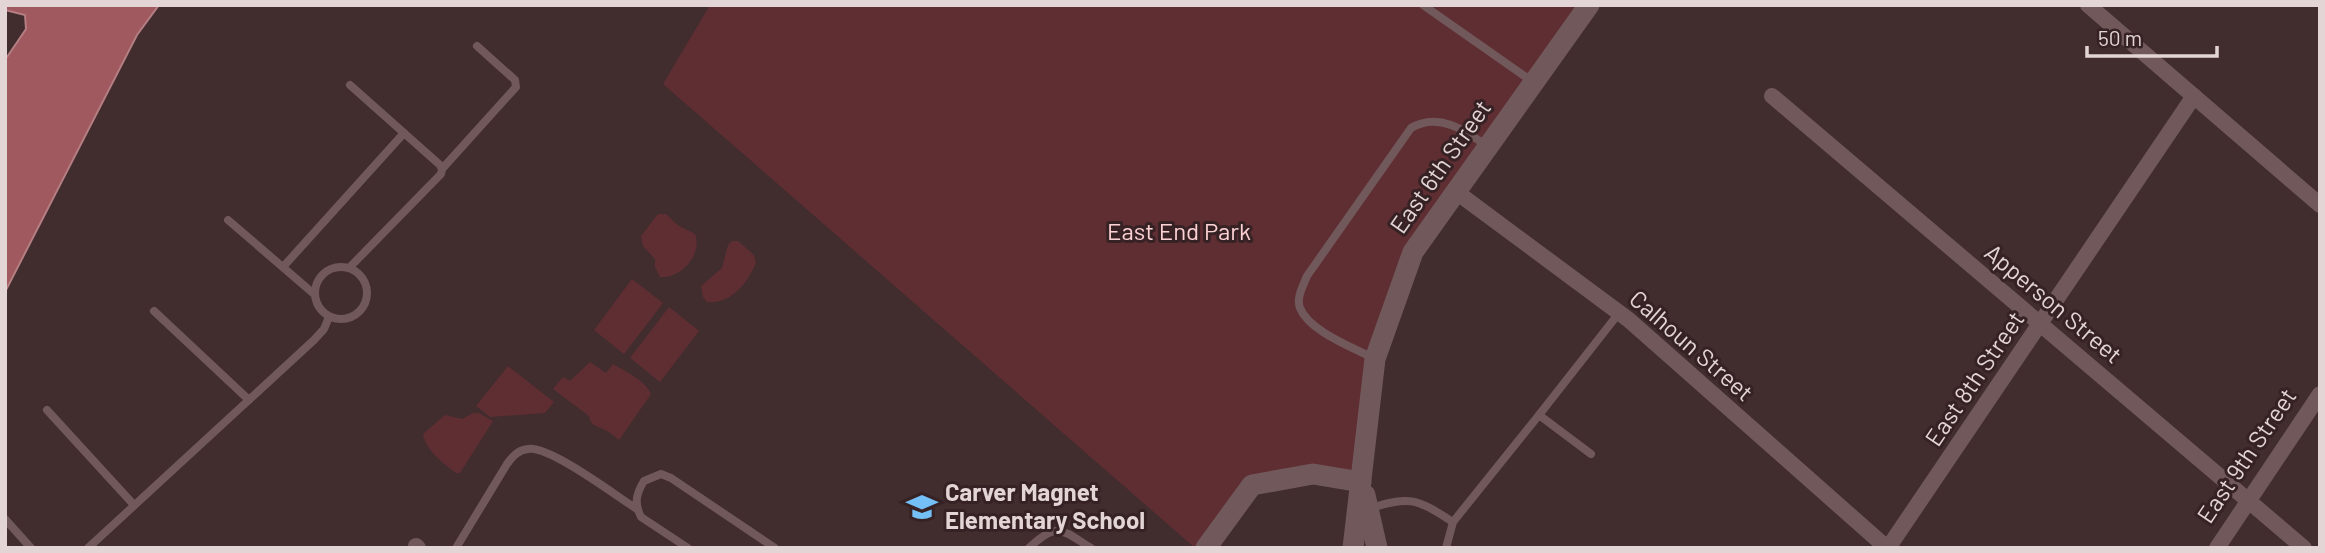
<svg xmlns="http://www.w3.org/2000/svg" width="2325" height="553" font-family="Barlow,sans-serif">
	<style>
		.green { fill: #5f2e33 }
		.water { fill: #a0595f; stroke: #b47e82; stroke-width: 2 }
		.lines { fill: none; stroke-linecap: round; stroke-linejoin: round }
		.lane { stroke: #71595b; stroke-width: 8 }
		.street { stroke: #71595b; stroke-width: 16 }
		.secondary { stroke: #71595b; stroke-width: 21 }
		.labels { text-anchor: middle; stroke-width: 6; stroke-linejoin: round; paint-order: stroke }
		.street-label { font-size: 24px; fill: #e3d5d5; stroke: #362224 }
		.park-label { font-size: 24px; fill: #fcd1d3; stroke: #362224 }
		.poi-label { font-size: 24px; font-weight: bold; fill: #e3d5d5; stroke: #362224; text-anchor: start }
	</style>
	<rect width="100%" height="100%" fill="#412c2e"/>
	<!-- green -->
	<g class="green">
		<path d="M710,5h875l-187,289 -37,188 -109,3 -46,63h-11l-532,-464z"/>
		<path d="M658,214h8l13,12 16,8c8,20 -14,45 -35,43l-5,-10v-8l-12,-13 -2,-10z"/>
		<path d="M732,241h6l16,14 2,8c-9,20 -24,41 -49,39l-4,-5 -2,-11 21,-18 6,-23z"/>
		<path d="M632,279l31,24 -39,51 -30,-24z"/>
		<path d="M669,307l30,24 -39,51 -30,-24z"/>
		<path d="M590,362l16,11 7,-9c13,8 32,16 38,30l-32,46c-4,-3 -9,-8 -14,-10 -9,-5 -14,-3 -16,-14l-36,-27 10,-12 7,4z"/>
		<path d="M508,366l46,36 -9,11 -55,4 -14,-11z"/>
		<path d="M473,413h6l14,8 -33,52h-4c-13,-10 -30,-22 -33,-39l22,-19 17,4z"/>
	</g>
	<!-- water -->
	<path class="water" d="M5,5h154l-22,30 -132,257v-232l21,-31 -1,-14 -20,-5z"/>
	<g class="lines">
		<!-- lane -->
		<g class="lane">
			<path d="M1423,5l110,77"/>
			<path d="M350,85l54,48"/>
			<path d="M442,169l74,-82 -1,-7 -38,-34"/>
			<path d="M228,220l86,74"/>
			<circle cx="341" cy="293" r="26"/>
			<path d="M283,267l121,-134 36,32 2,4 -1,5 -92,94"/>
			<path d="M154,311l95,89"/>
			<path d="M1373,358c-21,-11 -64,-27 -73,-50 -4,-10 3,-22 7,-32l104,-148c28,-16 53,2 76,18"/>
			<path d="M47,410l87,95"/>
			<path d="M1539,415l80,-102"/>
			<path d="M1371,508c41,-13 47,-8 82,14"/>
			<path d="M5,519l26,29"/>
			<path d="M88,548l226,-208 10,-11 5,-12"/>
			<path d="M456,548l51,-84c6,-8 11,-14 21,-15 21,-4 88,47 109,60"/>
			<path d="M688,548l-47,-31c-7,-14 -5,-23 3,-36l17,-7 10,4 104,70"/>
			<path d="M1029,548c28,-27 33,-18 62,0"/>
			<path d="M1446,548l7,-26 86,-107 52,39"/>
		</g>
		<!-- street -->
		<g class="street">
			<path d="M2088,5l232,200"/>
			<path d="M1772,96l532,452"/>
			<path d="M1455,191l174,129 258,228"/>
			<path d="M416,546l2,2"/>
			<path d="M1888,548l306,-452"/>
			<path d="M2217,548l103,-154"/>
		</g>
		<!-- secondary -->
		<g class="secondary">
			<path d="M1365,495l12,53"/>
			<path d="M1206,548l46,-63 61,-11 48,8"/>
			<path d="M1353,548l22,-189 38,-107 176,-247"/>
		</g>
	</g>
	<!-- icons -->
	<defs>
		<g id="school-bare" transform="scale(2.415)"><path d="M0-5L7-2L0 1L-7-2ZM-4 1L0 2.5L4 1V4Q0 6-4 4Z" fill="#74c0f6" stroke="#362224" stroke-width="2.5" paint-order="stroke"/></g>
	</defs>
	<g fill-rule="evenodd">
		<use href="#school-bare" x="922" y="507"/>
	</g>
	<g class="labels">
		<!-- street labels -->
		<g class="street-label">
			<text transform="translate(1441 167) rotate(-55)" y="8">East 6th Street</text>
			<text transform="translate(2053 304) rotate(40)" y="8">Apperson Street</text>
			<text transform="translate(1691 346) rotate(41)" y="8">Calhoun Street</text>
			<text transform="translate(1975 379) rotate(-56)" y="8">East 8th Street</text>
			<text transform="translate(2247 456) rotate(-56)" y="8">East 9th Street</text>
		</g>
		<!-- park labels -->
		<g class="park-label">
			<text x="1179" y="240">East End Park</text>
		</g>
		<!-- poi labels -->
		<g class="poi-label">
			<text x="945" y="501">Carver Magnet<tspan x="945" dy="28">Elementary School</tspan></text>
		</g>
	</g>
	<!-- border -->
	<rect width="2325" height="553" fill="none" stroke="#e3d5d5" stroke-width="14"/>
	<!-- scale -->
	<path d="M2087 46v10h130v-10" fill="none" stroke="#e3d5d5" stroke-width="3.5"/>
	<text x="2098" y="46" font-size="21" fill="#e3d5d5" stroke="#362224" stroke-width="5" paint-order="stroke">50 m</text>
</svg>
